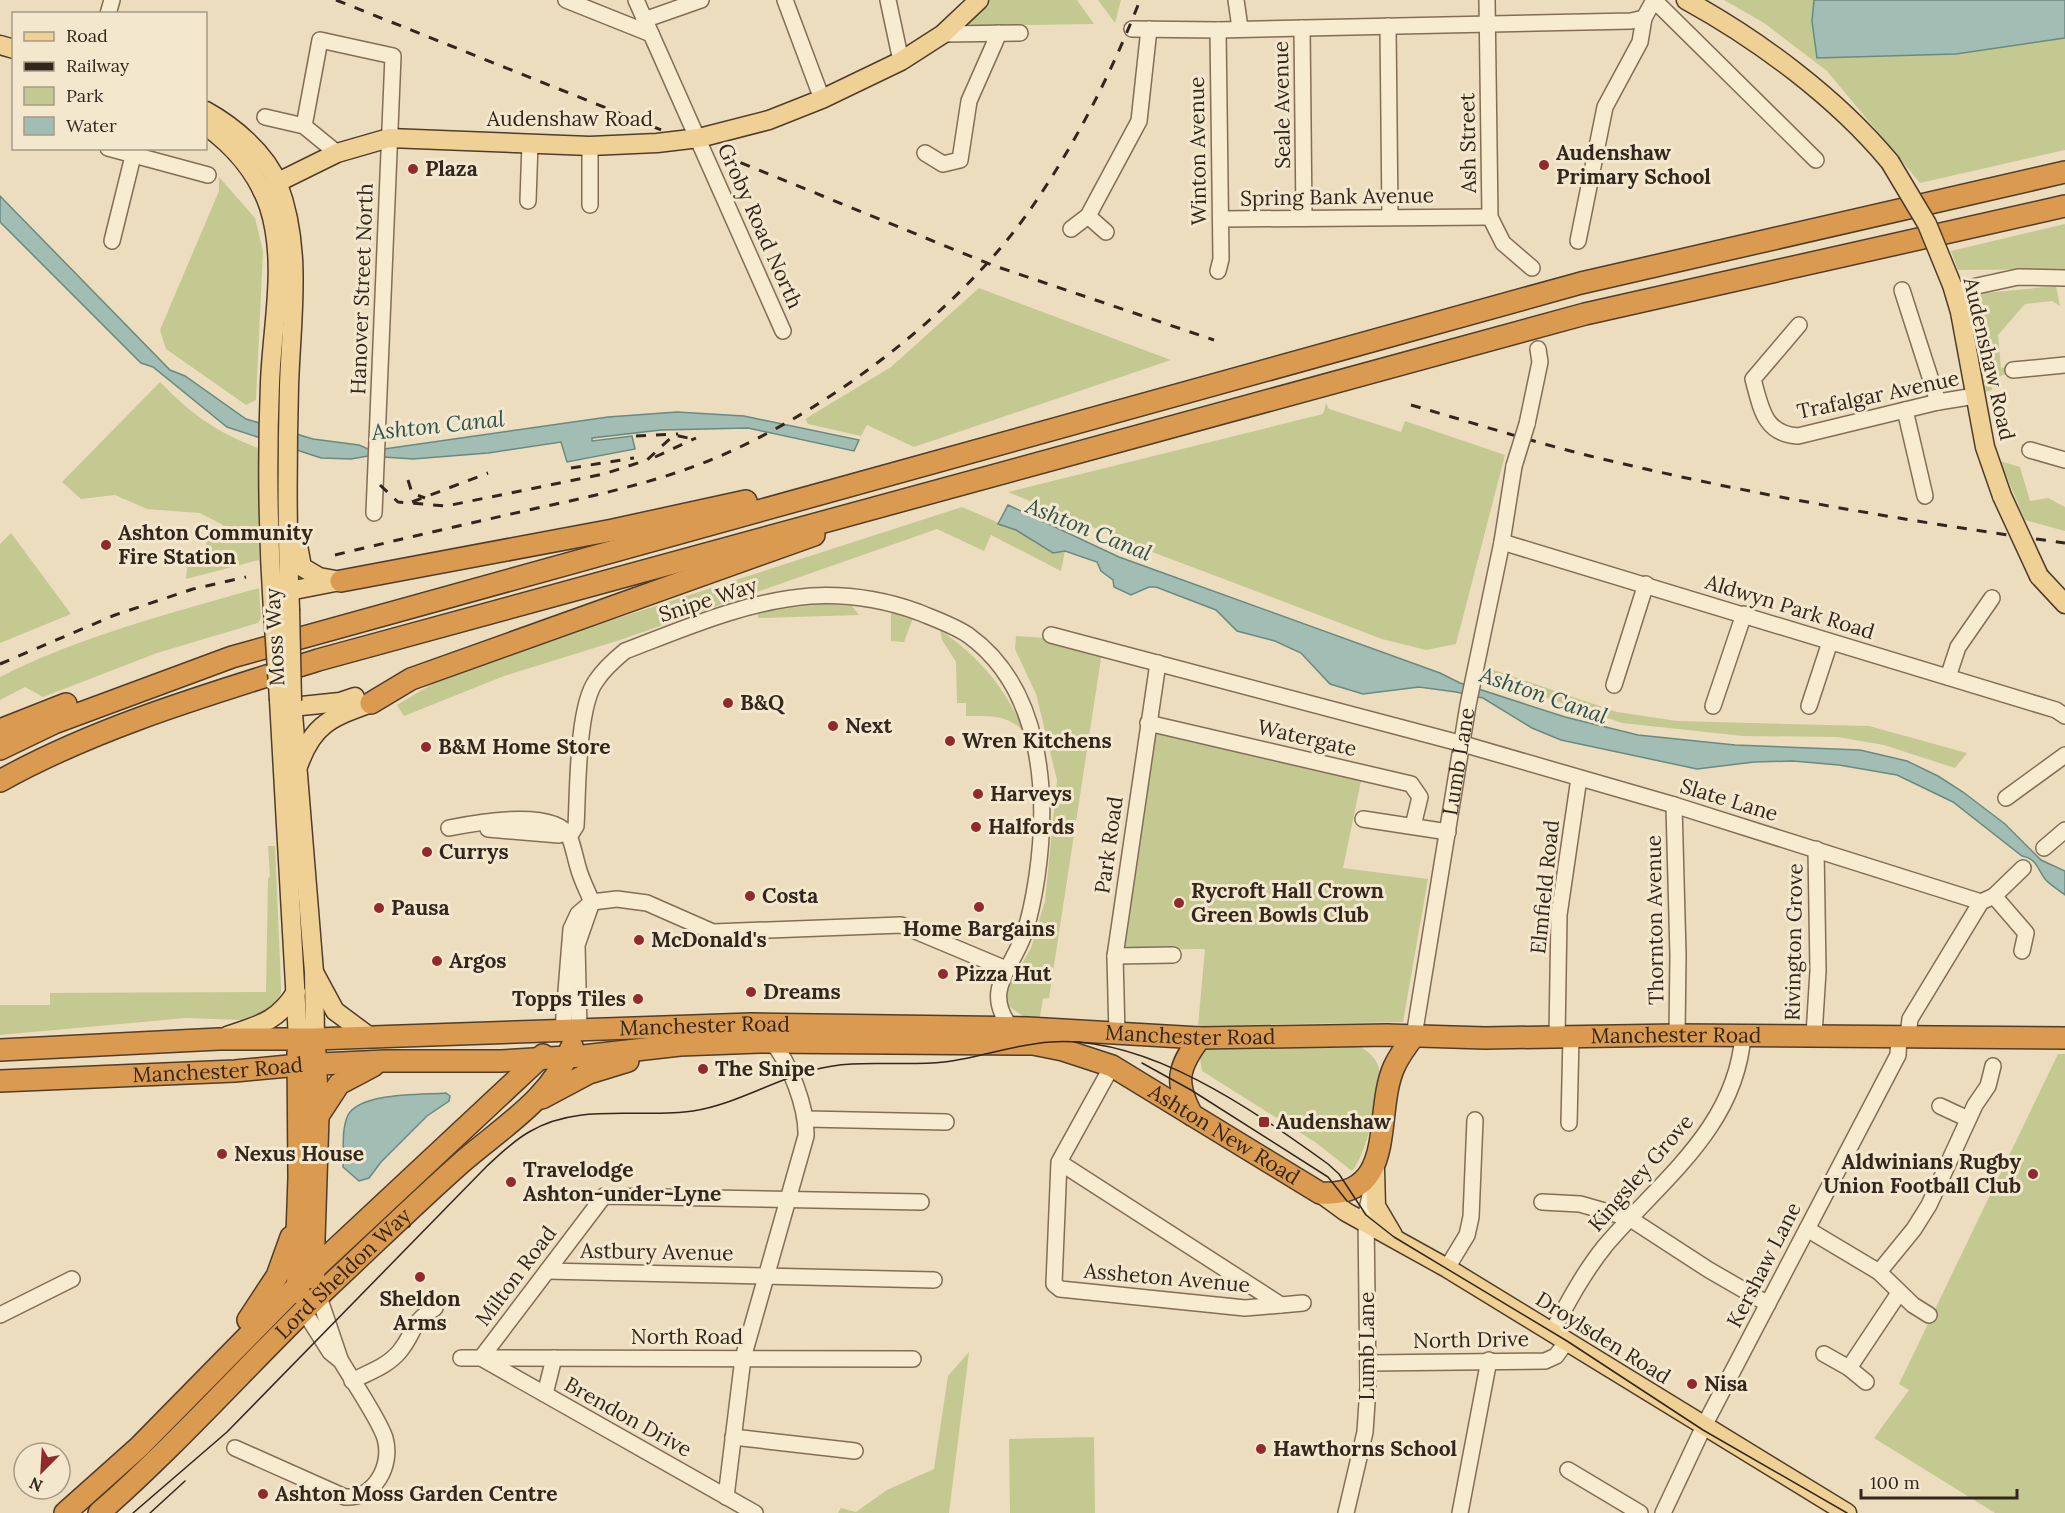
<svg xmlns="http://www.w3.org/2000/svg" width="2065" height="1513" font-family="Lora,serif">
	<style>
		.green { fill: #c4c992 }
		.water { fill: #a1bdb4; stroke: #698a81; stroke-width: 1.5 }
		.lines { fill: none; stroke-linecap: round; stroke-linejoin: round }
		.minor-casing { stroke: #836d57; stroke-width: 18 }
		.major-casing { stroke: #503c2c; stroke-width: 21 }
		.highway-casing { stroke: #503c2c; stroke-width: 24 }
		.minor { stroke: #f7ebd0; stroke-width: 15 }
		.major { stroke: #efd195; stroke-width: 18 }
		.highway { stroke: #da9a4f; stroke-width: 21 }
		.tram { stroke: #33261c; stroke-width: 1.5 }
		.rail { stroke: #33261c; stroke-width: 3; stroke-dasharray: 10 10; stroke-linecap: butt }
		.minor-bridge-casing { stroke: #836d57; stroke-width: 18; stroke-linecap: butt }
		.major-bridge-casing { stroke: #503c2c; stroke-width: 21; stroke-linecap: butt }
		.minor-bridge { stroke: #f7ebd0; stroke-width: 15 }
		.major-bridge { stroke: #efd195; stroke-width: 18 }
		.poi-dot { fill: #902a2d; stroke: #f3e7cd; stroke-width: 2 }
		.labels { text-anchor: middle; stroke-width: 6; stroke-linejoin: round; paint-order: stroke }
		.street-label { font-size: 21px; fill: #33261c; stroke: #f3e7cd }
		.poi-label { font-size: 21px; font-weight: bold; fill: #33261c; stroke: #f3e7cd; text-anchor: start }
		.water-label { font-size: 22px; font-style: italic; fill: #2b524f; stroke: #f3e7cd }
	</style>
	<rect width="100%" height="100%" fill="#ecddbe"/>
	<!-- green -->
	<g class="green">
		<path d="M988,0h89l17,24 -135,2z"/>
		<path d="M1098,0h23l-6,23z"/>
		<path d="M1724,0h90l-2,21 50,36 94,-3 109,-16v112l-145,33 -93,-112 -63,-48z"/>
		<path d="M219,177l36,41 8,33 -7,149 -10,5 -80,-56 -6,-19 59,-139z"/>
		<path d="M2065,224v45l-107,1 -7,-19z"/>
		<path d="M2056,286l4,20 -8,-5 -27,3 -27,31 3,33 9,-1v7l-8,1 -8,7 -2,-16 -7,-9v-11l4,-9 -8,-5 1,-11 -10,1 -1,-17 4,-8 10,-4z"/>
		<path d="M979,288l192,72 -257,87 -47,-22 -6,11 -53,-12 -3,-5 86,-52z"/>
		<path d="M1972,331h6l6,7 -1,21c8,9 10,19 9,31l-11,3z"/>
		<path d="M160,382c31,32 56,50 98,66l1,112 -73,19 2,-21 19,-2 -1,-18 16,-3 1,-10 -23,-12 -53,-4 -32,-14 -34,4 -19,-17z"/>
		<path d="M1326,403l3,6 72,23 4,-11 100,34 -49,189 -30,6 -44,-11 -227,-86 -147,-61 315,-78z"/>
		<path d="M2000,461l20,6 10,34 18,-3 17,9v24l-40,-11z"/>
		<path d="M962,507l54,23 37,23 12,-2 -4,20 -70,-36 -7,16 -47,-22 -314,110 -119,37 -100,40 -7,-11 40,-24 104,-38z"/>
		<path d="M11,533l60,81 -71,29v-99z"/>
		<path d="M259,588l2,30 -3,5 -101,30 -114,44 -18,-10 -25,13v-23c81,-41 172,-64 259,-89z"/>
		<path d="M822,604l30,2 7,9 -101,3v-6z"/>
		<path d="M891,611l22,7 -9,24 -13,-1z"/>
		<path d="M940,630c40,27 66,59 85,103 -17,-19 -35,-17 -59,-17v-13h-9l-1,-41 -14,-22z"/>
		<path d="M1016,636l31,2 55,14 -53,346 -6,1 -4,23 -10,-2 -22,-15v-15l24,-42 14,-47 12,-121 -21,-86 -21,-45z"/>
		<path d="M1485,667l132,45 60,9 192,5 98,27 -12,15 -71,-23 -46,-8 -95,-1 -121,-13 -119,-40z"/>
		<path d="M1152,732l209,49 -18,87 85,11 -25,143 -205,4 7,-77 -82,1z"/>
		<path d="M268,846h7l6,139v8l-9,15 -29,12 -57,-2 -186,17v-30h50v-12l216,-1 2,-113 2,-3z"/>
		<path d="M1354,1044c13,5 25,15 26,30 1,19 -15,84 -28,97l-37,-29 -113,-71 -2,-13 7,-12z"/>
		<path d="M2058,1054h7v459h-70l-121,-75 35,-48 -10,-6z"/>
		<path d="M969,1352l-20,161h-111l3,-5 15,4 31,-22 47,-21 14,-93z"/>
		<path d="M1094,1437l1,76h-85l-1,-74z"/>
	</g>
	<!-- water -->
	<g class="water">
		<path d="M1814,0h251v38l-109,16 -139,4 -5,-37z"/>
		<path d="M0,196l170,174 15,6 61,43 67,20 46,6 9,4h16l224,-32 69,-5 67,4 115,24 -5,11 -106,-23 -87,2 -69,8v3l40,-5 3,13 -68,13 -6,-20 -73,11 -75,6 -45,-3 -17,3 -30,-1 -94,-31 -74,-60 -12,-4 -141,-141z"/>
		<path d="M1008,505l111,52 321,116 20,10 105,34 73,18 97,10 125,5 47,11 31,15 25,16 42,32 36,36 24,11v24c-6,-5 -15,-10 -20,-16 -8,-11 -8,-20 -23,-23l-69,-54 -56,-27 -58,-10 -46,-4 -39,1 -57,7 -136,-29 -29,-12 -49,-30 -27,-6 -37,-5 -56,7 -33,-10 -29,-31 -26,-12 -38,-10 -21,-21 -60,-23h-7l-18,8 -17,-8 -1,-7 -12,-9 -4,-9 -32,-11 -12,2 -37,-23 -18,-6z"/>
		<path d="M446,1093l4,3 -1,5 -22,15 -46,46 -12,16 -10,3 -16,-14c1,-16 -2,-37 5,-52 13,-23 74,-20 98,-22z"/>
	</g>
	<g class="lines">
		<!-- minor casing -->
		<g class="minor-casing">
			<g id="minor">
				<path d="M566,0l85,34"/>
				<path d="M636,0l147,331"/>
				<path d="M785,0l37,99"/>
				<path d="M888,0l13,61"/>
				<path d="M1236,0l4,28"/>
				<path d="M1487,0l3,217 13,26 29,25"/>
				<path d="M1654,0l162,160"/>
				<path d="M108,14l4,-14"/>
				<path d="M644,20l57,-20"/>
				<path d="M1388,26l2,191"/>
				<path d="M1302,28l2,190"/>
				<path d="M1132,29l86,1 413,-9 13,-3 10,-18"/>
				<path d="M943,34l77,-1"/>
				<path d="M265,117l39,9 33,27"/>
				<path d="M304,126l16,-86 73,16 -19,457"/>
				<path d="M108,148l100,27"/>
				<path d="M925,153l18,11 17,-4 9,-59 30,-68"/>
				<path d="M528,201l2,-58"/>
				<path d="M590,205v-59"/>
				<path d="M1088,216l18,16"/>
				<path d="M1221,219l269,-2"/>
				<path d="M1071,229l17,-13 51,-95 10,-92"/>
				<path d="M112,241l23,-93"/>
				<path d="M1578,241l27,-134 35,-65 4,-24"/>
				<path d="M1218,271l3,-12 -3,-229"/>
				<path d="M1902,290l36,112"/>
				<path d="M1954,291l64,-14 47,1"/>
				<path d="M1799,325l-46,54c8,29 11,55 45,57l140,-34 37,-6"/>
				<path d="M2013,370l52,-5"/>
				<path d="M1905,410l20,86"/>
				<path d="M1527,424l13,-62 -2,-13"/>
				<path d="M2030,450l35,10"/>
				<path d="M1502,542l554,168 9,6"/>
				<path d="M1051,635l412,109 211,61 307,97"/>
				<path d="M1948,677l10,-30 34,-49"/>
				<path d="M1614,685l32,-101"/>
				<path d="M1713,706l31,-92"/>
				<path d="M1809,706l21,-64"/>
				<path d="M1148,723l263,61 9,13 -7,29"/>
				<path d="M2006,798l59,-43"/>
				<path d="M1674,805l4,150 -1,80"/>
				<path d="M1363,819l85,13"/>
				<path d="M449,828c25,-5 105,-20 120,8 4,9 6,21 9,31 3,12 9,23 14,35l-15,43 2,84"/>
				<path d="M488,829l71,6"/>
				<path d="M569,837l7,-11c2,-35 1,-119 20,-145 8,-12 18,-21 29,-30 60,-23 121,-50 186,-55 36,-2 74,4 107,16 17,7 35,13 50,23 74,53 81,158 69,241 -3,20 -7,42 -14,61 -14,36 -40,54 -12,91"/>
				<path d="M2044,848l21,-18"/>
				<path d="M1994,896l32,37 -4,18"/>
				<path d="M592,902l25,-3 30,4 66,29 188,-7 105,44"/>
				<path d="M1115,956l58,-1"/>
				<path d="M563,1029l8,-100 7,-15 14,-12"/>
				<path d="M1117,1035l-2,-79 43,-293"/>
				<path d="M1814,1035l4,-64 -2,-122"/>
				<path id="s1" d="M1414,1036l54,-331 34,-163 12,-76"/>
				<path d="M1908,1036l2,-17 71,-117 13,-6 29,-28"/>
				<path d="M1557,1037l2,-122 20,-137"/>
				<path d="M1940,1106l28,13"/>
				<path d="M807,1119l139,3"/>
				<path d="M1569,1123l2,-86"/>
				<path d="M1059,1162l222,143 -36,3 -185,-19 -6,-5 5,-122 53,-96"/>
				<path d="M1542,1202l38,2 49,14 80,52 59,34"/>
				<path d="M1807,1229l72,43 34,33 16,10"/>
				<path d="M1447,1268l20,-33 4,-18 4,-97"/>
				<path d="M547,1271l387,9"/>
				<path d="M1879,1272l35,-43 15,-24 46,-100 13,-19 5,-20"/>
				<path d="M319,1297l21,62"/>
				<path d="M1281,1305l22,-2"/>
				<path d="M0,1315l72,-36"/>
				<path d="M1552,1332c16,-30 32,-60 53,-86 56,-66 131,-118 138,-211"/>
				<path d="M1824,1354l25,14"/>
				<path d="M461,1358l452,1"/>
				<path d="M1368,1363l177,-2 11,-5 11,-15"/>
				<path d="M352,1381c17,-9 36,-15 48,-30 16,-20 10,-28 35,-43"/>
				<path d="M1866,1382l-17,-14 50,-75"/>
				<path d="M545,1394l9,-36"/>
				<path d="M733,1437l122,14"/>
				<path d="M235,1448l110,49c29,2 48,-31 40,-59 -6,-19 -33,-58 -44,-77l-11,-9 -26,-41"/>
				<path d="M1568,1470l72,43"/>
				<path d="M726,1497l17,-139 63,-222c1,-28 -16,-74 -35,-95"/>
				<path d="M755,1513l-274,-155 123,-162 317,6"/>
				<path d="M1346,1513l19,-81 3,-45 -2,-172 7,-35"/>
				<path d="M1460,1513l29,-153"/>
				<path d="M1663,1513l41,-87 194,-371 1,-19"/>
			</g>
		</g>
		<!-- major casing -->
		<g class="major-casing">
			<g id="major">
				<path d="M1686,0c73,40 151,98 204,162"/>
				<path d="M0,45l14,4"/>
				<path d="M206,111c27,15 60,42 72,73 25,65 13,135 11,202 -2,74 -2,149 1,223"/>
				<path d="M206,126c28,20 52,48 63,81 18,56 3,119 1,176 -3,75 -2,153 3,228"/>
				<path d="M262,190l75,-37 52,-15 201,8 67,-3 42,-5 70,-18 53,-21 79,-38 42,-27 36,-34"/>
				<path d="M1952,285l8,27 25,135 17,49"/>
				<path d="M297,540l5,27 17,10 22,4"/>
				<path d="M2039,576l26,28"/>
				<path d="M279,593l56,-11"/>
				<path d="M279,700l19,339"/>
				<path d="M292,701l22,271 1,67"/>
				<path d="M282,708l58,-6 15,-5"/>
				<path d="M299,764c14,-40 33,-47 72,-61"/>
				<path d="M315,974l20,37 35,26"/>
				<path d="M227,1036c32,-11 50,-14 69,-44"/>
				<path d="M1375,1170l1,36 17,29"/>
				<path d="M1320,1193l26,19 101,56 400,245"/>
			</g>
		</g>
		<!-- highway casing -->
		<g class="highway-casing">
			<g id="highway">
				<path d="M341,581l272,-51 133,-29"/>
				<path d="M371,703l40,-24 403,-144"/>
				<path d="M0,730l66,-26"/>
				<path d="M0,749l54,-26 178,-66 1349,-374 484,-111"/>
				<path d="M0,781c99,-55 210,-87 318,-121l1267,-346 480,-108"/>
				<path id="s2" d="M0,1050l219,-11h96l436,-15 277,4 172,10 187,-3 98,3 192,-3 388,3"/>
				<path d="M298,1052l1,126 -3,84 3,31"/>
				<path id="s3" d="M0,1081l235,-10 64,-6 86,-4h116l82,-5 97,-11 80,-3 273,2 30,6 49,16 208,127c79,5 53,-79 74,-126 5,-11 13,-22 20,-31"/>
				<path d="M542,1098l47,-25 39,-12"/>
				<path d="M1192,1115c-18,-33 -14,-48 8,-77"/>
				<path d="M318,1116l21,-32 34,-18"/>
				<path d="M314,1278l-1,-8 5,-153 -3,-65"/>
				<path d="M248,1320l29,-44 14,-39"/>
				<path d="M65,1513l74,-66 174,-177 230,-215"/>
				<path id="s4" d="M99,1513c81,-71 152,-152 229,-226 44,-41 88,-84 133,-124 40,-35 90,-64 111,-117"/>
			</g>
		</g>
		<!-- minor -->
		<use href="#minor" class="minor"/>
		<!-- major -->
		<use href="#major" class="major"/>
		<!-- highway -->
		<use href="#highway" class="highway"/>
		<!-- tram -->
		<g class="tram">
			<path d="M1142,1063l49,27 137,87 19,24"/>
			<path d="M133,1513l94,-81 260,-266c13,-12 26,-25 42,-34 49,-30 110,-13 164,-21 43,-7 79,-30 120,-41 43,-12 87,-3 131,-8 36,-4 70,-18 107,-20 96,-7 202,68 277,122l11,10 27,41 28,22 173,104 136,89 144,83"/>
			<path d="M150,1513l35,-32"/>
		</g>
		<!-- rail -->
		<g class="rail">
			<path d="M336,0l328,131"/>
			<path d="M722,155l270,110 222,75"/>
			<path d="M1411,405c59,17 119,36 179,51 157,38 315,65 475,87"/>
			<path d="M636,436l42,-2"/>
			<path d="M655,457l41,-19"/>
			<path d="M571,468l63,-10"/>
			<path d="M408,480l4,13 13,5"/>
			<path d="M380,485l18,17 48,4 158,-32 43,-14 27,-25 19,4"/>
			<path d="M412,502l76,-29"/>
			<path d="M335,555c66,-16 132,-31 198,-46 51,-11 102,-22 151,-39 125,-43 273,-154 348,-263 44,-64 80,-135 108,-207"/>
			<path d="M0,664l115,-49 78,-26 53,-12"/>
		</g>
		<!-- minor-bridge casing -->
		<g class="minor-bridge-casing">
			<path id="minor-bridge" d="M1514,466l13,-42"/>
		</g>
		<!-- major-bridge casing -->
		<g class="major-bridge-casing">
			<g id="major-bridge">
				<path d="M1890,162l37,62 25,61"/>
				<path d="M2002,496l37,80"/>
				<path d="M290,609l2,92"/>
				<path d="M273,611l6,89"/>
			</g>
		</g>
		<!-- minor-bridge -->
		<use href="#minor-bridge" class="minor-bridge"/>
		<!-- major-bridge -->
		<use href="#major-bridge" class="major-bridge"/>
	</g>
	<!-- markers -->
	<g class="poi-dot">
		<circle cx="1544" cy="165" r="6"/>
		<circle cx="413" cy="169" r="6"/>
		<circle cx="106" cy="545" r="6"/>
		<circle cx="728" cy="703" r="6"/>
		<circle cx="833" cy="726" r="6"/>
		<circle cx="950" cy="741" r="6"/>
		<circle cx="426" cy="747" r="6"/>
		<circle cx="978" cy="794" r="6"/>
		<circle cx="976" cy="827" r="6"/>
		<circle cx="427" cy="852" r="6"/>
		<circle cx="750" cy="896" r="6"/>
		<circle cx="1179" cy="903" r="6"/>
		<circle cx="979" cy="907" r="6"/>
		<circle cx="379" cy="908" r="6"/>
		<circle cx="639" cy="940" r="6"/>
		<circle cx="437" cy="961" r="6"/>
		<circle cx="943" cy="974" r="6"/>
		<circle cx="751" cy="992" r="6"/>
		<circle cx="638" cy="999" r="6"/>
		<circle cx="703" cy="1069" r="6"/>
		<rect x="1258" y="1116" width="12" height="12" rx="3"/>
		<circle cx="222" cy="1154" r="6"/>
		<circle cx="2033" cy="1174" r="6"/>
		<circle cx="511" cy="1182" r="6"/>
		<circle cx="420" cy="1277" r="6"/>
		<circle cx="1692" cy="1384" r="6"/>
		<circle cx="1261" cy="1449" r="6"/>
		<circle cx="263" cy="1494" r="6"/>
	</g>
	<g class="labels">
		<!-- street labels -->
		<g class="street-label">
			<text transform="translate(1282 105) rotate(-91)" y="7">Seale Avenue</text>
			<text x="570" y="126">Audenshaw Road</text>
			<text transform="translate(1468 143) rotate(-91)" y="7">Ash Street</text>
			<text transform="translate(1198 151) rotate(-91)" y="7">Winton Avenue</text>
			<text transform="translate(1337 197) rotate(-1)" y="7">Spring Bank Avenue</text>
			<text transform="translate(760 226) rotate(66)" y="7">Groby Road North</text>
			<text transform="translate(362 289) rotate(-88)" y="7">Hanover Street North</text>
			<text transform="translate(1989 359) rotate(77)" y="7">Audenshaw Road</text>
			<text transform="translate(1878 395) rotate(-12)" y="7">Trafalgar Avenue</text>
			<text transform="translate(708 600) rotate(-18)" y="7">Snipe Way</text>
			<text transform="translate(1790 607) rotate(17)" y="7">Aldwyn Park Road</text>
			<text transform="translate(275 637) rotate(-93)" y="7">Moss Way</text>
			<text transform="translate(1307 738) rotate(13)" y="7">Watergate</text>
			<text dy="7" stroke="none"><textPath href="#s1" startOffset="278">Lumb Lane</textPath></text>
			<text transform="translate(1729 800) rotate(17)" y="7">Slate Lane</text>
			<text transform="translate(1109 845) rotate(-82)" y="7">Park Road</text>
			<text transform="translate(1545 887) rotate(-84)" y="7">Elmfield Road</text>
			<text transform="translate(1655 920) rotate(-91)" y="7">Thornton Avenue</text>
			<text transform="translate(1794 942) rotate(-89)" y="7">Rivington Grove</text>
			<text dy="7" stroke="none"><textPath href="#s2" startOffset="705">Manchester Road</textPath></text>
			<text dy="7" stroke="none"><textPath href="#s2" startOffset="1191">Manchester Road</textPath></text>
			<text dy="7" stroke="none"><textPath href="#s2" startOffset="1677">Manchester Road</textPath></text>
			<text dy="7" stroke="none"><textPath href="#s3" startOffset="218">Manchester Road</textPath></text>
			<text dy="7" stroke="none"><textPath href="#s3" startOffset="1248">Ashton New Road</textPath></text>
			<text transform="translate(1641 1173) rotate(-49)" y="7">Kingsley Grove</text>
			<text transform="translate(657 1252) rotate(1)" y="7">Astbury Avenue</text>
			<text transform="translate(1764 1265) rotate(-63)" y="7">Kershaw Lane</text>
			<text dy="7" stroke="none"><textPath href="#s4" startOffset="342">Lord Sheldon Way</textPath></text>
			<text transform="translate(516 1276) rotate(-53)" y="7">Milton Road</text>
			<text transform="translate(1167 1278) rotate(5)" y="7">Assheton Avenue</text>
			<text x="687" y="1344">North Road</text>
			<text transform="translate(1603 1338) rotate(32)" y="7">Droylsden Road</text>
			<text transform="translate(1471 1340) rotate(-1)" y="7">North Drive</text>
			<text transform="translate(1367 1346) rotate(-90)" y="7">Lumb Lane</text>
			<text transform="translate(628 1417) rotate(29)" y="7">Brendon Drive</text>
		</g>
		<!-- poi labels -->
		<g class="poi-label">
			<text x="1556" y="160">Audenshaw<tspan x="1556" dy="24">Primary School</tspan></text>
			<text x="425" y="176">Plaza</text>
			<text x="118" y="540">Ashton Community<tspan x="118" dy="24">Fire Station</tspan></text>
			<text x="740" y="710">B&amp;Q</text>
			<text x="845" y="733">Next</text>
			<text x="962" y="748">Wren Kitchens</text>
			<text x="438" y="754">B&amp;M Home Store</text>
			<text x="990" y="801">Harveys</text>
			<text x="988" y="834">Halfords</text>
			<text x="439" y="859">Currys</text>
			<text x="1191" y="898">Rycroft Hall Crown<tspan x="1191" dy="24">Green Bowls Club</tspan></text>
			<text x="762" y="903">Costa</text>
			<text x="391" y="915">Pausa</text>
			<text x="979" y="936" text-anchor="middle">Home Bargains</text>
			<text x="651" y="947">McDonald's</text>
			<text x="449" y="968">Argos</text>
			<text x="955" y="981">Pizza Hut</text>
			<text x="763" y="999">Dreams</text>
			<text x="626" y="1006" text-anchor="end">Topps Tiles</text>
			<text x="715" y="1076">The Snipe</text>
			<text x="1276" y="1129">Audenshaw</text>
			<text x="234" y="1161">Nexus House</text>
			<text x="2021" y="1169" text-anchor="end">Aldwinians Rugby<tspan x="2021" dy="24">Union Football Club</tspan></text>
			<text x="523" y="1177">Travelodge<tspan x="523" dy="24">Ashton-under-Lyne</tspan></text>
			<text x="420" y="1306" text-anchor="middle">Sheldon<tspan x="420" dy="24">Arms</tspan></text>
			<text x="1704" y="1391">Nisa</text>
			<text x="1273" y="1456">Hawthorns School</text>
			<text x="275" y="1501">Ashton Moss Garden Centre</text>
		</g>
		<!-- water labels -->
		<g class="water-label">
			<text transform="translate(438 425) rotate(-6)" y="8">Ashton Canal</text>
			<text transform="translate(1089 529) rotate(22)" y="8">Ashton Canal</text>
			<text transform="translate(1544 695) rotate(19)" y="8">Ashton Canal</text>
		</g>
	</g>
	<!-- legend -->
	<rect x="12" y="12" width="195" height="138" fill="#f3e7cd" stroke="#a69a86" stroke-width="1.5"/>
	<rect x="24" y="32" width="30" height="9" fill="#efd195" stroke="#a69a86" stroke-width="1.5"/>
	<text x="66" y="42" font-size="18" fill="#33261c">Road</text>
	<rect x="24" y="62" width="30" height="9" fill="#33261c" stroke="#a69a86" stroke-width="1.5"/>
	<text x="66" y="72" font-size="18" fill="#33261c">Railway</text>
	<rect x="24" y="87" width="30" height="18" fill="#c4c992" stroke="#a69a86" stroke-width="1.5"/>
	<text x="66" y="102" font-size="18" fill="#33261c">Park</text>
	<rect x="24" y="117" width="30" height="18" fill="#a1bdb4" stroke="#a69a86" stroke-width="1.5"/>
	<text x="66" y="132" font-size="18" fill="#33261c">Water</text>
	<!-- north arrow -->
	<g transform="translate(42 1471) rotate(204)"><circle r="28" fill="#f3e7cd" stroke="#a69a86" stroke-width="1.5"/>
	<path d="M0-4.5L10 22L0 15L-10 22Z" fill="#902a2d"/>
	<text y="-9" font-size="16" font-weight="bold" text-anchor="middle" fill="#33261c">N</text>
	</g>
	<!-- scale -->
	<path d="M1861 1489v9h156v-9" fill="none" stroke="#33261c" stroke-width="3"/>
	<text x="1870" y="1489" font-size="18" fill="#33261c" stroke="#f3e7cd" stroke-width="4.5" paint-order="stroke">100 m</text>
</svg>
